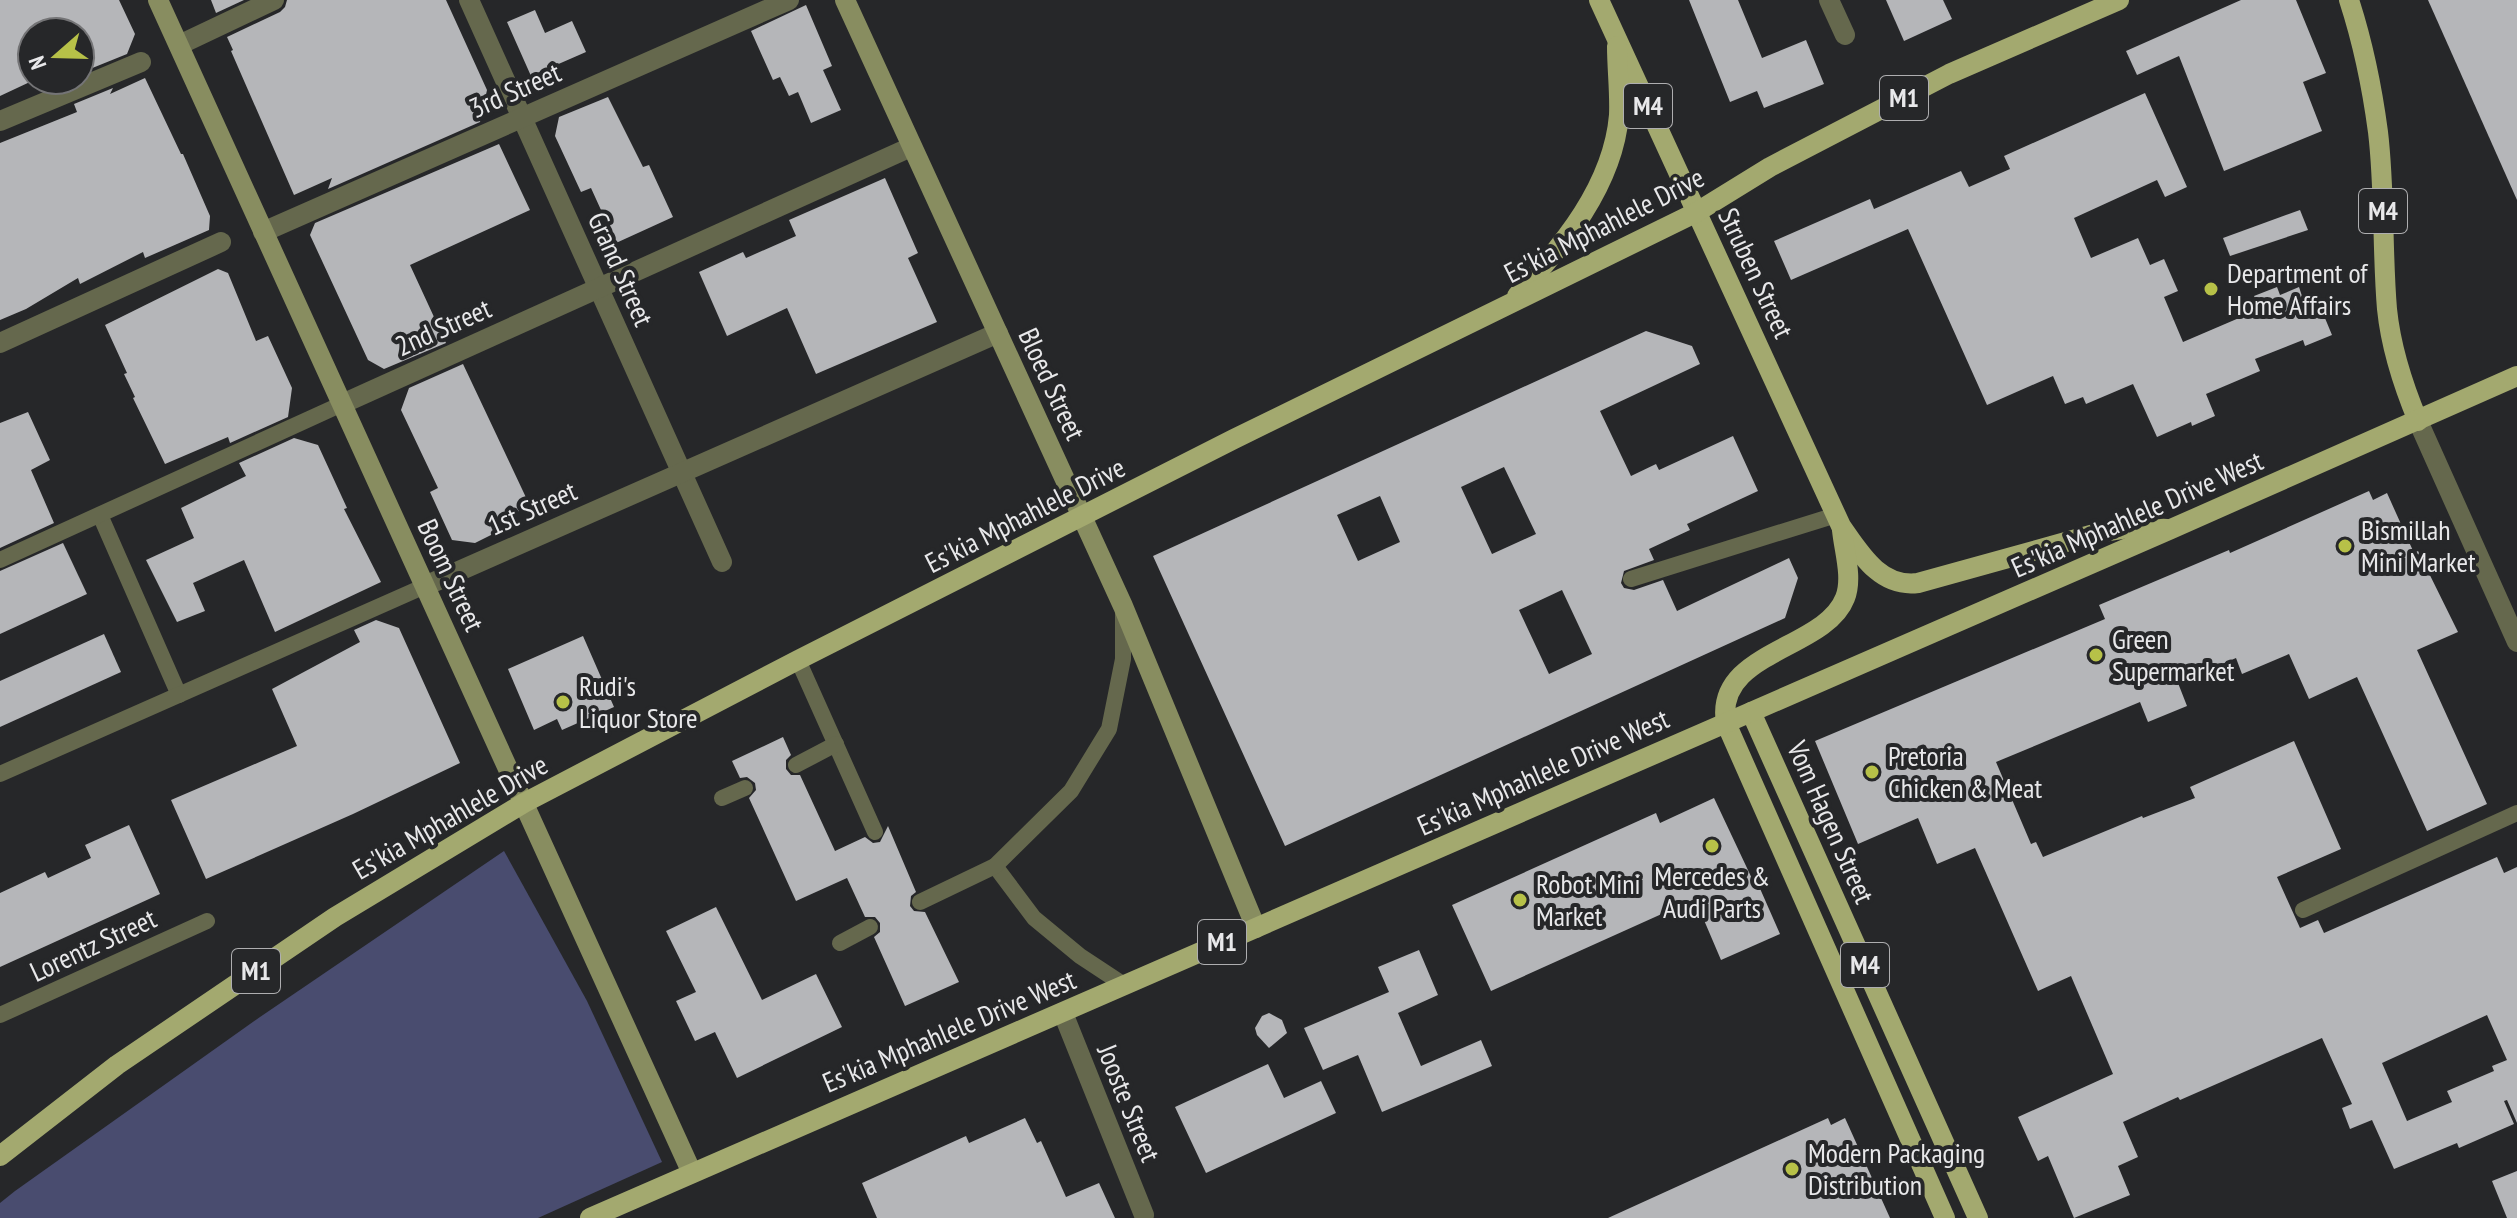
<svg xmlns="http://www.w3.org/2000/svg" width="2517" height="1218" font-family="'PT Sans Narrow',sans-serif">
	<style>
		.green { fill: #494c6f }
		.building { fill: #b5b6b9; fill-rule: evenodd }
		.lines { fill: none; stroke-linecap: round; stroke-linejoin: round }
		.lane { stroke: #65684d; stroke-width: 16 }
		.street { stroke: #65684d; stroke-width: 20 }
		.secondary { stroke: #888d60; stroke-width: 20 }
		.primary { stroke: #a3a96f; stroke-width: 20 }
		.poi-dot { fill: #b7c148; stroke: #262729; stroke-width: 3 }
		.labels { text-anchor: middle; stroke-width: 8; stroke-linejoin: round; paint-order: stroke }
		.shield { fill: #262729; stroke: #aeaeb0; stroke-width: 2 }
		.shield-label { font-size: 26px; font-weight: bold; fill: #e8e8ea }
		.street-label { font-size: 28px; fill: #e8e8ea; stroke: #262729 }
		.poi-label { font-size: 28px; fill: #e8e8ea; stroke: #262729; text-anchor: start }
	</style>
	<rect width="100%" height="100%" fill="#262729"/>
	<!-- green -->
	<path class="green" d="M504,851l83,150 75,161 -124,56h-538v-15l15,-12 245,-174z"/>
	<!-- building -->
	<g class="building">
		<path d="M0,0h119l16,34 -8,20 -47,19v-41h-48v49l-32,15z"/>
		<path d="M211,0h33l-28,13z"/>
		<path d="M287,0h159l41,90 -7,32 -152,67 4,-11 -38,17 -63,-144 2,-1 -6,-13 53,-25 5,-5z"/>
		<path d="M1689,0h49l24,58 44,-18 18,44 -60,24 -7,-17 -27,11z"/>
		<path d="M1886,0h57l9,19 -48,22z"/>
		<path d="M2241,0h55l30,73 -23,9 19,49 -98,40 -45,-115 -42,19 -11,-24z"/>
		<path d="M2428,0h89v200z"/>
		<path d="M806,5l26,61 -9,4 18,40 -30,13 -13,-31 -9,4 -9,-19 -7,3 -22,-49z"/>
		<path d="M535,10l10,23 27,-12 14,31 -55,24 -24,-54z"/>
		<path d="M145,78l36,76h2l27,62 -1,14 -64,28 -2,-6 -63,32 -2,-6 -52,31 -26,11v-177l77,-31 -3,-8 39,-16 -3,6z"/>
		<path d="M2145,93l42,94 -22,10 -8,-17 -83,38 17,40 47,-20 12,27 14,-6 14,32 -14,6 19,45 77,-33 -6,-13 23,-9 3,8 19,-8 4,12 12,-5 17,41 -27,11 -2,-6 -48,19 5,12 -54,23 9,22 -23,10 -1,-4 -34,15 -24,-53 -47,20 -3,-7 -18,7 -12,-28 -66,29 -79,-176 -117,51 -17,-39 96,-42 4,10 87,-38 8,16 41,-18 -6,-13z"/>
		<path d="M608,97l35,70 6,-2 24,52 -57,26 -25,-55 -10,4 -26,-56 4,-19z"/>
		<path d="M499,144l31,66 -120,55 36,78 -62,26 -16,-9 -58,-125 5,-12z"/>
		<path d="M885,178l33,75 -10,5 29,64 -121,52 -29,-66 -60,28 -28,-64 44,-20 3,6 50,-22 -7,-16z"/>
		<path d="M2300,210l8,20 -78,26 -7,-18z"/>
		<path d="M218,269l10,4 28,68 12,-5 24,52 -4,29 -58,26 -2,-6 -63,27 -32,-66 2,-1 -11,-23 3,-1 -22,-48z"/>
		<path d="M1646,331l46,15 8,18 -100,47 31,65 25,-12 3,6 74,-34 25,55 -71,33 3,6 -41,19 5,11 -30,11 -3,12 3,5 10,2 29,-10 14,31 112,-53 9,20 -13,40 -500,228 -132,-290zM1504,467l32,67 -44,20 -31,-67zM1380,496l20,46 -42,19 -21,-46zM1562,590l30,64 -43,20 -30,-64z"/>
		<path d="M463,364l67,142 -31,14 4,9 -28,14 -23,-3 -22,-48 8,-4 -37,-78 8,-22z"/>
		<path d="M28,412l22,48 -19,10 23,53 -54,25v-125z"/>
		<path d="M294,438l24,7 29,63 -3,1 37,73 -106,50 -31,-72 -51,23 12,28 -28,11 -31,-62 48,-22 -13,-30 65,-32 -7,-13z"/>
		<path d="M2369,491l4,9 14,-7 27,60 4,-2 40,81 -41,18 70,154 -60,27 -70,-154 -48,22 -20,-45 -47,20 -6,-16 -58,25 9,23 -39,16 -8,-20 -144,60 35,82 5,-2 7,15 99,-41 1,2 52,-20 -5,-11 104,-46 47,108 -64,28 23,51 18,-8 6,13 173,-76 7,16 13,-6v256l-10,-23 -3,1 10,23 -55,24 -2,-5 -63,26 -22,-49 -22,9 -8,-21 10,-4 -30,-66 -142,62 -2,-3 -55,25 15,35 -20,9 12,29 -56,23 -26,-62 -10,5 -20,-44 95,-43 -42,-98 -33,15 -63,-143 -38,16 -19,-46 -60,26 -43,-103 290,-122 -6,-14 130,-55 1,3zM2487,1015l20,45 -15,6 2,5 -47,20 5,11 -45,19 -25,-58z"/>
		<path d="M63,543l24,51 -87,40v-63z"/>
		<path d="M376,620l23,8 61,135 -107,51 -147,65 -35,-79 126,-54 -25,-57 88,-47 -6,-12z"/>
		<path d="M104,634l17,38 -121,55v-46z"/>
		<path d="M583,636l31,71 -52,23 -5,-11 -23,11 -26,-61z"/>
		<path d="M783,737l8,18 -5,5v9l5,6h9l35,76 30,-14 8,6 7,-1 8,-16 28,66 -5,4 -1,10 4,5 11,1 34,70 -54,24 -31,-69 6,-5v-9l-5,-6h-10l-18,-39 -51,23 -47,-103 7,-8 -1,-7 -8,-6 -7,1 -8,-17z"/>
		<path d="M1714,798l41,87 3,-1 22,50 -59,26 -26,-61 -204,92 -39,-86 204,-92 4,10z"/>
		<path d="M129,825l31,69 -160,73v-74l45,-21 3,6 43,-20 -6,-13z"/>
		<path d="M716,907l46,93 54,-26 26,53 -105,51 -22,-46 -20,9 -19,-40 20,-9 -30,-61z"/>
		<path d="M1419,950l19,45 -40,18 23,53 60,-26 11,26 -110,46 -24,-57 -35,15 -19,-42 85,-36 -11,-25z"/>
		<path d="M1269,1013l13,7 5,13 -18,15 -12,-13 -2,-7 7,-12z"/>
		<path d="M1268,1064l16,34 37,-17 15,32 -130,60 -31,-66z"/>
		<path d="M1025,1118l12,25 4,-2 25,56 33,-14 16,35h-238l-15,-35 104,-47 3,7z"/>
		<path d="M1828,1118l3,7 14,-7 45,100h-282z"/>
		<path d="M2517,1171v47h-10l-15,-37z"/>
	</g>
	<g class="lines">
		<!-- lane -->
		<g class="lane">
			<path d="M100,515l79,180"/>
			<path d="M0,560l342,-156"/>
			<path d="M1631,579l205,-64"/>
			<path d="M798,660l77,172"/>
			<path d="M796,765l40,-21"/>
			<path d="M0,774l425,-188"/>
			<path d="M722,798l23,-10"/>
			<path d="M995,866l39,52 46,38 44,29"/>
			<path d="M920,902l75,-36 76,-75 38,-62 14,-70v-48"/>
			<path d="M2303,910l214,-97"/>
			<path d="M840,943l30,-16"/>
			<path d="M0,1015l207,-94"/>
		</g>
		<!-- street -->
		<g class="street">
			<path d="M469,0l253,562"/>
			<path d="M1829,0l16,35"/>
			<path d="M179,45l95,-45"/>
			<path d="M0,121l141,-59"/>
			<path d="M263,232l526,-232"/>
			<path d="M0,343l221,-101"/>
			<path d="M342,404l569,-257"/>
			<path d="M2418,421l99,221"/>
			<path d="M425,586l573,-253"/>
			<path d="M1063,1013l81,202"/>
		</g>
		<!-- secondary -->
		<g class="secondary">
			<path d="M158,0l534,1173"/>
			<path d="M845,0l278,606 133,322"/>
		</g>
		<!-- primary -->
		<g class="primary">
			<path d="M1599,0l242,526c19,27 39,62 77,57l180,-50 37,-6 32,2"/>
			<path d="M2349,0c14,43 23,87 29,132 7,58 4,118 9,177 4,40 16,76 31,112"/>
			<path d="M1517,296c46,-51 96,-110 102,-181 1,-23 -2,-46 -2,-69"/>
			<path d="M1842,530c2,21 11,48 3,68 -20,52 -131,53 -119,125l219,495"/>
			<path d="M1751,712l227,506"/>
			<path d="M0,1156l117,-91 218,-148 189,-114 274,-143 436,-221 463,-227 73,-45 179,-93 170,-74"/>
			<path d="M590,1218l1581,-689 346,-153"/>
		</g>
	</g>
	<!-- markers -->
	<g class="poi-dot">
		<circle cx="2211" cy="289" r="8"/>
		<circle cx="2345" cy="546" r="8"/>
		<circle cx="2096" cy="655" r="8"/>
		<circle cx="563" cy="702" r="8"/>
		<circle cx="1872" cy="772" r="8"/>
		<circle cx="1712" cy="846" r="8"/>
		<circle cx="1520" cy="900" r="8"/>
		<circle cx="1792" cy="1169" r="8"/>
	</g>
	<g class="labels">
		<!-- shield labels -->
		<g class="shield">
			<rect x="1880" y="76" width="48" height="44" rx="6"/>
			<rect x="1624" y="84" width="48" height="44" rx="6"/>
			<rect x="2359" y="189" width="48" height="44" rx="6"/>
			<rect x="1198" y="920" width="48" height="44" rx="6"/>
			<rect x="1841" y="943" width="48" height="44" rx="6"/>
			<rect x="232" y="949" width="48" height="44" rx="6"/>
		</g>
		<g class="shield-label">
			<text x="1904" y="107">M1</text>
			<text x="1648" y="115">M4</text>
			<text x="2383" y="220">M4</text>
			<text x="1222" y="951">M1</text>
			<text x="1865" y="974">M4</text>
			<text x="256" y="980">M1</text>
		</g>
		<!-- street labels -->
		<g class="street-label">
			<text transform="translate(515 90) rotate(-24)" y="10">3rd Street</text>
			<text transform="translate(1604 225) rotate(-27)" y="10">Es'kia Mphahlele Drive</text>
			<text transform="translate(621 269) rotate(66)" y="10">Grand Street</text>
			<text transform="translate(1756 273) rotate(65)" y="10">Struben Street</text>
			<text transform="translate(443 327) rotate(-24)" y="10">2nd Street</text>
			<text transform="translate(1052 384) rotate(65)" y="10">Bloed Street</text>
			<text transform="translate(532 508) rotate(-24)" y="10">1st Street</text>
			<text transform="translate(2137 514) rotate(-24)" y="10">Es'kia Mphahlele Drive West</text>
			<text transform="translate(1025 515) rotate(-27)" y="10">Es'kia Mphahlele Drive</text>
			<text transform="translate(451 575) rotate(65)" y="10">Boom Street</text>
			<text transform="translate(1543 772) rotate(-24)" y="10">Es'kia Mphahlele Drive West</text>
			<text transform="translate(450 817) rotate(-30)" y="10">Es'kia Mphahlele Drive</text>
			<text transform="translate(1831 822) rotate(66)" y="10">Vom Hagen Street</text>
			<text transform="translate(93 945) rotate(-25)" y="10">Lorentz Street</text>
			<text transform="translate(949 1031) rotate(-23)" y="10">Es'kia Mphahlele Drive West</text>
			<text transform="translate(1129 1103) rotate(68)" y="10">Jooste Street</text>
		</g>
		<!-- poi labels -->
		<g class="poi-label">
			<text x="2227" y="283">Department of<tspan x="2227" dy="32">Home Affairs</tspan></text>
			<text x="2361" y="540">Bismillah<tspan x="2361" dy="32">Mini Market</tspan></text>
			<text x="2112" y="649">Green<tspan x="2112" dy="32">Supermarket</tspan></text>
			<text x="579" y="696">Rudi's<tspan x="579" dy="32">Liquor Store</tspan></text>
			<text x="1888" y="766">Pretoria<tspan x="1888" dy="32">Chicken &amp; Meat</tspan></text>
			<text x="1712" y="886" text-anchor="middle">Mercedes &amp;<tspan x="1712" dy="32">Audi Parts</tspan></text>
			<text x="1536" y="894">Robot Mini<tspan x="1536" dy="32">Market</tspan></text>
			<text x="1808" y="1163">Modern Packaging<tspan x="1808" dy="32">Distribution</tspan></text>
		</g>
	</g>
	<!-- north arrow -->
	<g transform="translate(56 56) rotate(250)"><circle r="38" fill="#262729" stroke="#747476" stroke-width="2"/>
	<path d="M0-6L14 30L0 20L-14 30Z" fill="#b7c148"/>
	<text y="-12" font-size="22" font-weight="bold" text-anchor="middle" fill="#e8e8ea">N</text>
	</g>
</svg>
